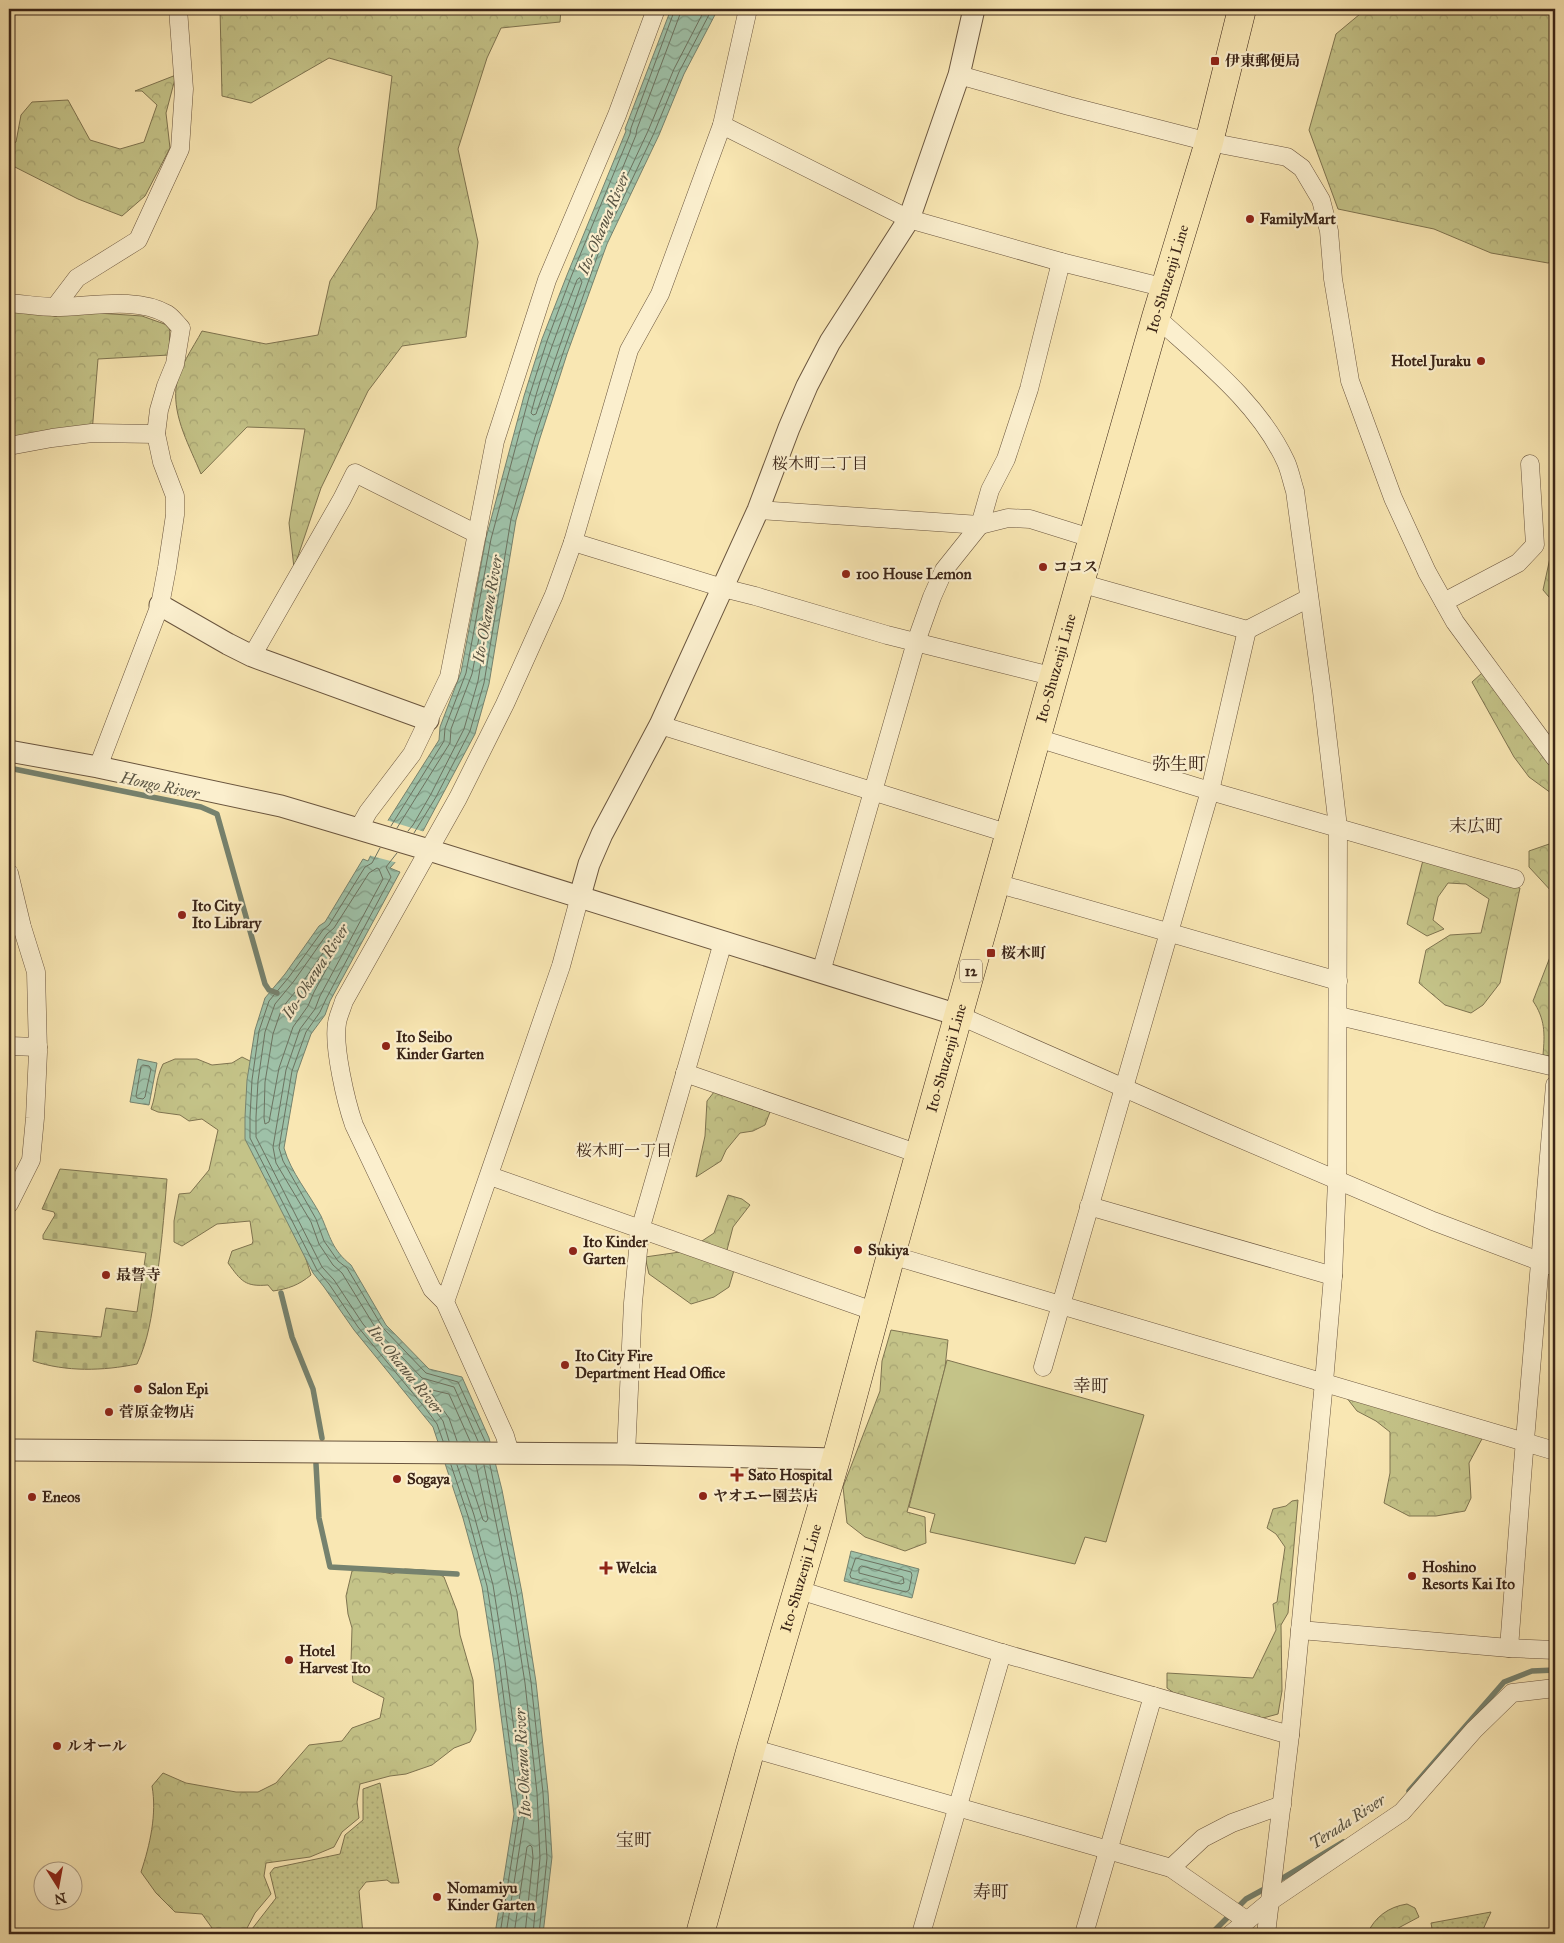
<svg xmlns="http://www.w3.org/2000/svg" width="1564" height="1943" font-family="'IM FELL Great Primer','Noto Serif JP',serif">
	<style>
		.grass { fill: url(#grass-dots); stroke: #7f7450 }
		.forest { fill: url(#forest-crowns); stroke: #7f7450 }
		.cemetery { fill: url(#cemetery-stones); stroke: #7f7450 }
		.pitch { fill: #c4c388; stroke: #7f7450 }
		.water { fill: url(#water-waves); stroke: #76826e }
		.pier { fill: #f9e7b3 }
		.lines { fill: none; stroke-linecap: round; stroke-linejoin: round }
		.shore { stroke: #6c7260; stroke-width: 1 }
		.stream { stroke: #76826e; stroke-width: 5.5 }
		.minor-casing { stroke: #6a553e; stroke-width: 19 }
		.tertiary-casing { stroke: #6a553e; stroke-width: 23 }
		.primary-casing { stroke: #3a2417; stroke-width: 29 }
		.minor { stroke: #fbefce; stroke-width: 18 }
		.tertiary { stroke: #fbefce; stroke-width: 21 }
		.primary { stroke: #f9e7b3; stroke-width: 28 }
		.poi-dot { fill: #8f2418; stroke: #fbefce; stroke-width: 2 }
		.labels { text-anchor: middle; stroke-width: 4.5; stroke-linejoin: round; paint-order: stroke }
		.shield { fill: #fbefce; stroke: #74614e; stroke-width: 1 }
		.shield-label { font-size: 14px; font-weight: bold; fill: #3a2417 }
		.poi-label { font-size: 15px; font-weight: bold; fill: #3a2417; stroke: #fbefce; text-anchor: start }
		.street-label { font-size: 15px; fill: #3a2417; stroke: #fbefce }
		.water-label { font-size: 16px; font-style: italic; fill: #585342; stroke: #fbefce }
		.neighbourhood-label { font-size: 16px; fill: #3a2417; stroke: #fbefce }
		.quarter-label { font-size: 18px; fill: #3a2417; stroke: #fbefce }
	</style>
	<defs>
		<pattern id="grass-dots" width="8" height="8" patternUnits="userSpaceOnUse" patternTransform="scale(1.25)"><rect width="8" height="8" fill="#c4c388"/><path d="M2 2h.1M6 6h.1" fill="none" stroke="#a9a775" stroke-width="1.8" stroke-linecap="round"/></pattern>
		<pattern id="forest-crowns" width="20" height="18" patternUnits="userSpaceOnUse" patternTransform="scale(1.25)"><rect width="20" height="18" fill="#c4c388"/><path d="M2 6a3 3 0 1 1 6 0M12 15a3 3 0 1 1 6 0" fill="none" stroke="#a9a775"/></pattern>
		<pattern id="cemetery-stones" width="16" height="16" patternUnits="userSpaceOnUse" patternTransform="scale(1.25)"><rect width="16" height="16" fill="#c4c388"/><path d="M2 7V4a2 2 0 0 1 4 0v3zM10 15v-3a2 2 0 0 1 4 0v3z" fill="#a9a775"/></pattern>
		<pattern id="water-waves" width="16" height="10" patternUnits="userSpaceOnUse" patternTransform="scale(1.25)"><rect width="16" height="10" fill="#9ec1a8"/><path d="M0 5q4-4 8 0t8 0" fill="none" stroke="#829d88"/></pattern>
	</defs>
	<rect width="100%" height="100%" fill="#f9e7b3"/>
	<filter id="stains"><feTurbulence type="fractalNoise" baseFrequency=".004" numOctaves="4"/><feColorMatrix values="0 0 0 0 .2 0 0 0 0 .09 0 0 0 0 .02 0 0 0 .5 -.17"/></filter>
	<radialGradient id="worn" r=".72"><stop offset=".6" stop-color="#630" stop-opacity="0"/><stop offset="1" stop-color="#630" stop-opacity=".3"/></radialGradient>
	<!-- grass -->
	<g class="grass">
		<path d="M380,1783l19,100h-8l-4,-3 -21,2 -7,9 4,43h-112l1,-5 24,-31 -6,-25 4,-5 66,-14 5,-19 18,-15v-31z"/>
		<path d="M1491,1912l-10,22h-48l-2,-11z"/>
	</g>
	<!-- forest -->
	<g class="forest">
		<path d="M220,9h341l-1,13 -59,6 -14,30 -29,91 20,93 -12,95 -64,9 -34,45 -47,97 -27,80 -5,-45 16,-94 -58,-2 -46,47c-11,-27 -28,-56 -25,-86 2,-20 17,-40 26,-57l64,13 52,-9 12,-54 46,-72 16,-133 -63,-18 -78,45 -29,-7z"/>
		<path d="M1366,9h189v252l-7,2 -57,-10 -57,-24 -96,-20 -29,-79 27,-96z"/>
		<path d="M176,75l-10,38 4,35 -25,48 -23,20 -44,-17 -69,-35v-19l7,-3 5,-27 11,-13 36,-2 22,40 30,9 24,-7 13,-37 -15,-14h-7z"/>
		<path d="M9,307l133,9 28,10 -1,29 -71,4 -6,74 -83,17z"/>
		<path d="M1555,535v69l-12,-14z"/>
		<path d="M1482,673l73,98v42l-4,-20 -22,-16 -15,-20 -42,-75z"/>
		<path d="M1555,842v61l-2,-10 -24,-26v-16z"/>
		<path d="M1423,860l73,23 24,5 -20,95 -17,22 -12,8 -26,-8 -26,-22 7,-33 24,-15 31,-2 8,-34 -23,-15 -18,-1 -10,14 -5,23 11,9 -17,7 -20,-12z"/>
		<path d="M1550,957l5,6v94l-12,-2c2,-22 2,-36 -10,-54z"/>
		<path d="M242,1057l12,6 45,174 12,38c-12,10 -23,14 -38,16l-5,-6c-23,2 -27,-4 -40,-22l4,-12 20,-7 1,-3 -3,-20 -33,3 -35,22 -8,-4v-21l5,-27 11,-1 19,-23 9,-40 -16,-11 -13,2 -9,-6 -22,-3 -7,-3c6,-17 4,-29 12,-45l12,-5h22l15,6 20,-2z"/>
		<path d="M714,1092l56,20 -5,13 -12,6 -13,2 -14,17 -5,11 -25,16 9,-41 2,-35z"/>
		<path d="M728,1195l14,4 8,6 -17,22 -6,23 8,17 -6,20 -15,10 -23,7 -42,-30 -4,-17 42,-6 27,-18z"/>
		<path d="M891,1330l57,10 -3,28 -38,144 18,5 1,26 -21,8 -40,-14 -18,-14 -4,-36 37,-96 2,-30z"/>
		<path d="M1346,1397l137,40 -14,26 2,35 -6,13 -29,5h-27l-25,-13 6,-30v-41l-14,-11 -19,-10z"/>
		<path d="M1298,1500l-10,113 -7,12 1,66 -4,23 -15,4 -82,-20 -14,-10v-15l86,5 23,-48 -3,-26 4,-2 8,-55 -9,-13 -9,-6 6,-19 13,-3 6,-5z"/>
		<path d="M365,1568l27,6 13,-5 19,1 11,2 9,5 13,34 3,24 13,45 3,50 -6,12 -16,6 -22,17 -26,9 -16,2 -30,8 -3,18 2,16 -17,14 -8,15 -24,10 -44,6 -2,13 7,18 -16,19 -9,17v4h-39l5,-6 -10,-14 -27,-2 -19,-19 -15,-21c9,-27 16,-58 11,-86l11,-13 23,10 50,9h22l18,-9 33,-38 33,-4 10,-13 28,-10 4,-20 -31,-16 -2,-20 1,-34 -4,-14 -2,-18 6,-25z"/>
		<path d="M1407,1904l8,4 4,9 -32,17h-20c8,-17 21,-27 40,-30z"/>
	</g>
	<!-- cemetery -->
	<path class="cemetery" d="M60,1169l107,10c-3,37 -6,74 -12,111 -3,25 -7,51 -18,74 -34,7 -71,8 -104,-3l3,-30 65,6 5,-29 31,4 9,-59 -103,-14v-4l12,-20 -1,-3 -12,-3z"/>
	<!-- pitch -->
	<path class="pitch" d="M947,1360l197,55 -38,127 -21,-5 -10,27 -145,-32 5,-18 -26,-7z"/>
	<!-- water -->
	<g class="water">
		<path d="M671,9h47l-34,65 -25,61 -52,109 -40,110 -27,84 -24,82 -27,164 -14,50 -52,97 -33,37 10,4 -70,129 -5,14 -14,19 -14,39 -13,75c7,25 25,45 37,68 9,20 11,34 30,49l35,60 43,44 33,8 27,61 13,52 20,103 14,89 12,110 4,65 -9,77h-48l19,-120 -20,-151 -12,-76 -19,-69 -30,-91 -79,-97 -30,-43 -11,-14 -68,-134v-22l2,-37 8,-50 10,-32 20,-24 34,-48 6,-4 38,-63 5,2 19,-39 52,-82 1,-13 21,-55 25,-134 38,-142 18,-57 25,-64 59,-144 -1,-2z"/>
		<path d="M138,1059l19,4 -8,42 -19,-3z"/>
		<path d="M851,1551l68,18 -7,29 -68,-17z"/>
	</g>
	<!-- pier -->
	<path class="pier" d="M386,820l39,12 -27,31 -30,-8z"/>
	<g class="lines">
		<!-- shore -->
		<g class="shore">
			<path d="M682,9l-45,120 -1,6 -28,69 2,3 3,-1 35,-75 26,-62 31,-60"/>
			<path d="M580,278l2,4 -46,132 -3,1 -2,-2c12,-46 29,-89 46,-133z"/>
			<path d="M391,826l53,-85 1,-13 21,-55 25,-134 38,-142 18,-56 24,-64 59,-143 1,-6 44,-119"/>
			<path d="M397,828l53,-85 1,-14 21,-55 20,-104 3,-2 1,3 -18,110 -14,48 -33,65 -18,31 -5,6"/>
			<path d="M414,833l22,-36 34,-66 14,-48 27,-164 24,-82 28,-84 39,-110 52,-110 25,-61 33,-63"/>
			<path d="M380,848l-8,15 -7,4 -36,58 -6,5 -34,47 -20,24 -10,30 -7,49 -2,37v21l67,132 12,14 29,43 68,82 11,15 6,17"/>
			<path d="M397,853l-11,14 5,10 -65,122 -6,13 -14,20 -14,39 -13,77 4,13 33,58 8,22 14,20 9,7 36,60 43,45 32,9 27,59"/>
			<path d="M343,928h3l1,3 -33,61 -6,14 -15,21 -14,41 -10,54 -4,2 -1,-6 1,-36 8,-48 9,-26 18,-22 32,-46z"/>
			<path d="M143,1065l6,1 2,3 -6,28 -2,2 -6,-1 -1,-2 5,-29z"/>
			<path d="M449,1441l-6,-20 -12,-16 -68,-81 -29,-44 -12,-13 -66,-130v-20l2,-36 7,-49 10,-28 19,-23 33,-47 7,-6 35,-55 8,-5 2,1 4,10 -63,117 -5,13 -15,20 -14,41 -13,77 3,16 35,59 8,22 14,21 9,8 36,59 44,46 32,9 24,54"/>
			<path d="M457,1441l-8,-23 -18,-25 1,-3 17,4 21,47"/>
			<path d="M451,1465l17,51 19,70 12,76 20,152 -19,120"/>
			<path d="M457,1465l17,50 19,70 12,76 20,152 -19,121"/>
			<path d="M465,1465l18,55 3,2 2,-3 -12,-54"/>
			<path d="M484,1465l27,130 14,88 12,110 3,65 -7,76"/>
			<path d="M490,1465l27,129 14,88 12,111 4,65 -8,76"/>
			<path d="M856,1558l55,14 1,3 -3,15 -3,2 -55,-14 -1,-3z"/>
			<path d="M862,1566l41,11 1,6 -3,1 -42,-11v-5z"/>
			<path d="M514,1934l13,-87 3,-2 2,2 1,10 -8,77"/>
		</g>
		<!-- stream -->
		<g class="stream">
			<path d="M9,768l192,39 16,7 48,170 4,6 8,3"/>
			<path d="M281,1293l11,44 21,52 9,49"/>
			<path d="M316,1464l3,54 11,49 127,7"/>
			<path d="M1409,1791l95,-109 28,-11 23,-1"/>
			<path d="M1276,1882l67,-40"/>
			<path d="M1211,1934l35,-35 22,-12"/>
		</g>
		<!-- minor casing -->
		<g class="minor-casing">
			<g id="minor">
				<path d="M959,75l110,31 140,36 78,15 15,11 19,32 8,31 4,48 17,102 43,117 34,74 28,50 100,136"/>
				<path d="M722,125l187,94 152,43 105,26"/>
				<path d="M9,303c15,1 31,4 46,4 34,0 81,-11 112,7 5,3 9,9 14,14l-6,36 -9,22 -7,24 -3,24 6,28 13,34v19l-8,53 -7,37 -62,162"/>
				<path d="M55,307l22,-29 61,-38 42,-91 4,-60 -6,-80"/>
				<path d="M1156,317c47,43 103,86 130,145 4,9 6,20 9,29l27,200 16,136 -1,353 -4,96 -9,106 -34,353 -24,199"/>
				<path d="M9,446l43,-8 40,-5 64,1"/>
				<path d="M758,510l222,15 28,-7 22,1 64,20"/>
				<path d="M573,542l150,46 32,8 132,39 168,42"/>
				<path d="M1080,583l167,47 62,-32"/>
				<path d="M1444,602l74,-39 17,-18 -5,-81"/>
				<path d="M252,656l90,-157 13,-26 122,61"/>
				<path d="M660,725l350,109"/>
				<path d="M1037,738l173,53 305,88"/>
				<path d="M359,828l9,-16 44,-58 37,-77 46,-236 52,-161 70,-165 39,-106"/>
				<path d="M9,873l13,54 14,45 2,80 -3,66 -4,42 -22,44"/>
				<path d="M996,883l342,98"/>
				<path d="M821,972l95,-330 16,-45 12,-27 36,-45 10,-35 16,-31 23,-70 32,-127"/>
				<path d="M958,1015l255,112 220,94 122,46"/>
				<path d="M1339,1016l216,51"/>
				<path d="M9,1046l29,1"/>
				<path d="M685,1073l234,81"/>
				<path d="M1555,1085l-32,379 -14,184 46,2"/>
				<path d="M490,1176l386,136"/>
				<path d="M1089,1206l244,70"/>
				<path d="M891,1255l664,196"/>
				<path d="M445,1302l-13,-13 -78,-164c-8,-23 -21,-78 -17,-102 1,-7 5,-15 7,-22l114,-203 47,-94 49,-109 19,-53 56,-192 31,-56 62,-169 26,-116"/>
				<path d="M1043,1367l167,-576 37,-161"/>
				<path d="M510,1453l-5,-17 -60,-134 116,-336 19,-70"/>
				<path d="M626,1454l7,-151 7,-73 83,-288"/>
				<path d="M799,1590l203,63 288,82"/>
				<path d="M1300,1630l209,18"/>
				<path d="M751,1748l420,120 75,52"/>
				<path d="M1171,1868l32,-30 29,-15 50,-18"/>
				<path d="M921,1934l81,-281"/>
				<path d="M1084,1934l69,-238"/>
				<path d="M1231,1934l41,-34 130,-88 72,-82 38,-37 43,-5"/>
			</g>
		</g>
		<!-- tertiary casing -->
		<g class="tertiary-casing">
			<g id="tertiary">
				<path d="M160,605l68,39 24,12 176,64"/>
				<path d="M9,751l89,16 183,39 148,44 529,165"/>
				<path d="M580,896l9,-32 13,-30 58,-109 98,-215 31,-82 18,-42 23,-44 79,-123 50,-144 15,-66"/>
				<path d="M9,1450l617,4 210,5"/>
			</g>
		</g>
		<!-- primary casing -->
		<g class="primary-casing">
			<g id="primary">
				<path id="s1" d="M700,1934l51,-186 85,-289 55,-204 189,-672 76,-266 53,-175 33,-133"/>
			</g>
		</g>
		<!-- minor -->
		<use href="#minor" class="minor"/>
		<!-- tertiary -->
		<use href="#tertiary" class="tertiary"/>
		<!-- primary -->
		<use href="#primary" class="primary"/>
	</g>
	<!-- markers -->
	<g class="poi-dot">
		<rect x="1210" y="56" width="10" height="10" rx="2.5"/>
		<circle cx="1250" cy="219" r="5"/>
		<circle cx="1481" cy="361" r="5"/>
		<circle cx="1043" cy="567" r="5"/>
		<circle cx="846" cy="574" r="5"/>
		<circle cx="182" cy="915" r="5"/>
		<rect x="986" y="948" width="10" height="10" rx="2.5"/>
		<circle cx="386" cy="1046" r="5"/>
		<circle cx="858" cy="1250" r="5"/>
		<circle cx="573" cy="1251" r="5"/>
		<circle cx="106" cy="1275" r="5"/>
		<circle cx="565" cy="1365" r="5"/>
		<circle cx="138" cy="1389" r="5"/>
		<circle cx="109" cy="1412" r="5"/>
		<path d="M734.5 1467.5h5v5h5v5h-5v5h-5v-5h-5v-5h5z"/>
		<circle cx="397" cy="1479" r="5"/>
		<circle cx="703" cy="1496" r="5"/>
		<circle cx="32" cy="1497" r="5"/>
		<path d="M603.5 1560.5h5v5h5v5h-5v5h-5v-5h-5v-5h5z"/>
		<circle cx="1412" cy="1576" r="5"/>
		<circle cx="289" cy="1660" r="5"/>
		<circle cx="57" cy="1746" r="5"/>
		<circle cx="437" cy="1897" r="5"/>
	</g>
	<g class="labels">
		<!-- shield labels -->
		<rect class="shield" x="960" y="959.5" width="22" height="23" rx="4"/>
		<g class="shield-label">
			<text x="971" y="976">12</text>
		</g>
		<!-- poi labels -->
		<g class="poi-label">
			<text x="1225" y="66">伊東郵便局</text>
			<text x="1260" y="224">FamilyMart</text>
			<text x="1471" y="366" text-anchor="end">Hotel Juraku</text>
			<text x="1053" y="572">ココス</text>
			<text x="856" y="579">100 House Lemon</text>
			<text x="192" y="911">Ito City<tspan x="192" dy="17">Ito Library</tspan></text>
			<text x="1001" y="958">桜木町</text>
			<text x="396" y="1042">Ito Seibo<tspan x="396" dy="17">Kinder Garten</tspan></text>
			<text x="583" y="1247">Ito Kinder<tspan x="583" dy="17">Garten</tspan></text>
			<text x="868" y="1255">Sukiya</text>
			<text x="116" y="1280">最誓寺</text>
			<text x="575" y="1361">Ito City Fire<tspan x="575" dy="17">Department Head Office</tspan></text>
			<text x="148" y="1394">Salon Epi</text>
			<text x="119" y="1417">菅原金物店</text>
			<text x="748" y="1480">Sato Hospital</text>
			<text x="407" y="1484">Sogaya</text>
			<text x="713" y="1501">ヤオエー園芸店</text>
			<text x="42" y="1502">Eneos</text>
			<text x="1422" y="1572">Hoshino<tspan x="1422" dy="17">Resorts Kai Ito</tspan></text>
			<text x="616" y="1573">Welcia</text>
			<text x="299" y="1656">Hotel<tspan x="299" dy="17">Harvest Ito</tspan></text>
			<text x="67" y="1751">ルオール</text>
			<text x="447" y="1893">Nomamiyu<tspan x="447" dy="17">Kinder Garten</tspan></text>
		</g>
		<!-- street labels -->
		<g class="street-label">
			<text dy="5" stroke="none"><textPath href="#s1" startOffset="1720">Ito-Shuzenji Line</textPath></text>
			<text dy="5" stroke="none"><textPath href="#s1" startOffset="1315">Ito-Shuzenji Line</textPath></text>
			<text dy="5" stroke="none"><textPath href="#s1" startOffset="910">Ito-Shuzenji Line</textPath></text>
			<text dy="5" stroke="none"><textPath href="#s1" startOffset="370">Ito-Shuzenji Line</textPath></text>
		</g>
		<!-- water labels -->
		<g class="water-label">
			<text transform="translate(603 223) rotate(-67)" y="6">Ito-Okawa River</text>
			<text transform="translate(487 609) rotate(-80)" y="6">Ito-Okawa River</text>
			<text transform="translate(160 785) rotate(12)" y="6">Hongo River</text>
			<text transform="translate(315 971) rotate(-57)" y="6">Ito-Okawa River</text>
			<text transform="translate(406 1369) rotate(51)" y="6">Ito-Okawa River</text>
			<text transform="translate(522 1763) rotate(-93)" y="6">Ito-Okawa River</text>
			<text transform="translate(1347 1821) rotate(-33)" y="6">Terada River</text>
		</g>
		<!-- neighbourhood labels -->
		<g class="neighbourhood-label">
			<text x="820" y="469">桜木町二丁目</text>
			<text x="624" y="1156">桜木町一丁目</text>
		</g>
		<!-- quarter labels -->
		<g class="quarter-label">
			<text x="1179" y="770">弥生町</text>
			<text x="1476" y="832">末広町</text>
			<text x="1091" y="1392">幸町</text>
			<text x="634" y="1846">宝町</text>
			<text x="991" y="1898">寿町</text>
		</g>
	</g>
	<!-- margin -->
	<rect width="1564" height="1943" fill="none" stroke="#f9e7b3" stroke-width="30"/>
	<rect x="10" y="10" width="1544" height="1923" fill="none" stroke="#3a2417" stroke-width="2.5"/>
	<rect x="15" y="15" width="1534" height="1913" fill="none" stroke="#3a2417"/>
	<!-- north arrow -->
	<g transform="translate(58 1886) rotate(169)"><circle r="24" fill="#fbefce" stroke="#ae9e85"/>
	<path d="M0-4L9 19L0 12L-9 19Z" fill="#8f2418"/>
	<text y="-8" font-size="14" font-weight="bold" text-anchor="middle" fill="#3a2417">N</text>
	</g>
	<rect width="100%" height="100%" filter="url(#stains)"/>
	<rect width="100%" height="100%" fill="url(#worn)"/>
</svg>
